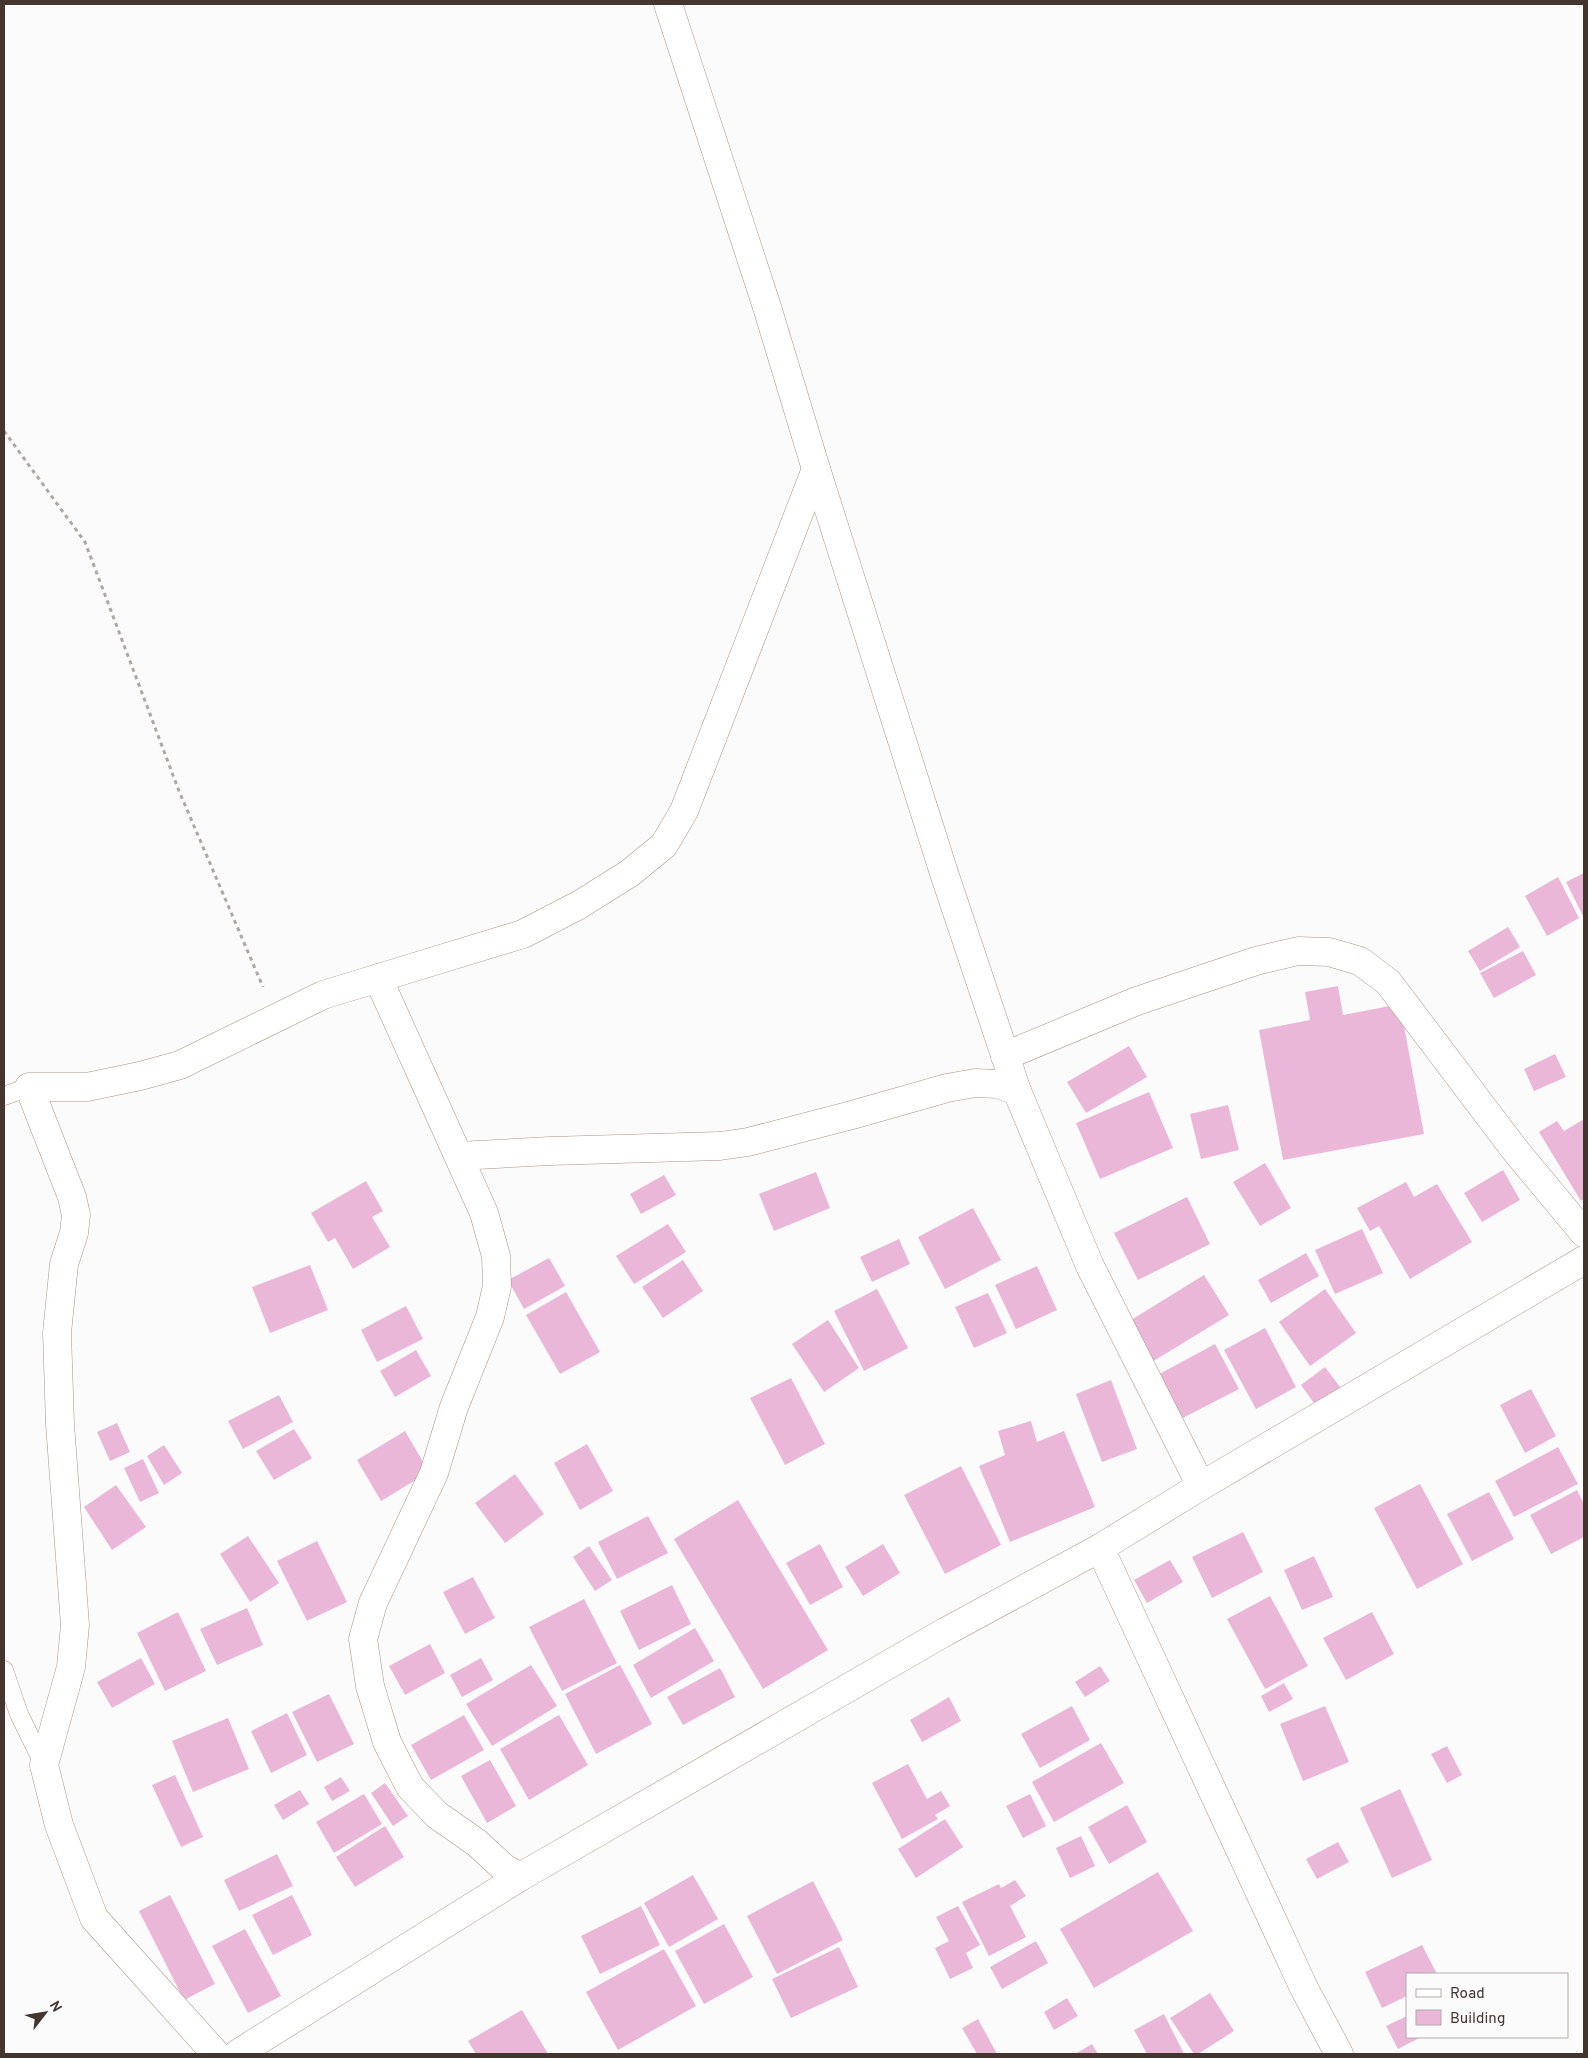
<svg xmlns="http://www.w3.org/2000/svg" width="1588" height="2058" font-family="Overpass,sans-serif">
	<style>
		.building { fill: #ebb7d9 }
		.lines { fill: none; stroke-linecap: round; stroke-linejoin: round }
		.service-casing { stroke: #b1917f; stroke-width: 19 }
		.minor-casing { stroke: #b1917f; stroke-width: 29 }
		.secondary-casing { stroke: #b1917f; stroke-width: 29 }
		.path { stroke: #aea8a5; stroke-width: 3; stroke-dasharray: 4 4; stroke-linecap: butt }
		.service { stroke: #fff; stroke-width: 18 }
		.minor { stroke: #fff; stroke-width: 28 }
		.secondary { stroke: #fff; stroke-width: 28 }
	</style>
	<rect width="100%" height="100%" fill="#fbfbfb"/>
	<!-- building -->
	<g class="building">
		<path d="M1584,873v45l-18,-36z"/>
		<path d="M1558,877l21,41 -32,18 -22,-40z"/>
		<path d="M1508,927l12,20 -40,24 -12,-20z"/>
		<path d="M1523,951l13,24 -42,23 -14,-25z"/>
		<path d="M1338,986l5,29 57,-11 24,130 -141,26 -24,-130 51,-10 -5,-28z"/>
		<path d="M1129,1046l18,31 -61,36 -19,-31z"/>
		<path d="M1555,1054l11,23 -32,14 -10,-22z"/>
		<path d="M1149,1092l24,56 -73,31 -24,-56z"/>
		<path d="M1228,1105l11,45 -38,9 -11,-45z"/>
		<path d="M1584,1119v80l-3,2 -42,-69 18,-11 7,10z"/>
		<path d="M1265,1163l26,45 -31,18 -27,-44z"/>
		<path d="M1503,1170l17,30 -38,22 -18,-29z"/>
		<path d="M816,1172l14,36 -56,23 -15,-37z"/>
		<path d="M664,1175l12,20 -35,19 -11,-20z"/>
		<path d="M366,1181l17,30 -11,6 18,30 -37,22 -18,-31 -7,4 -17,-29z"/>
		<path d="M1406,1182l8,15 23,-13 35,58 -62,37 -31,-53 -9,5 -13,-23z"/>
		<path d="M1187,1197l23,47 -72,36 -24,-47z"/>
		<path d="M973,1208l28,52 -56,29 -27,-52z"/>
		<path d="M668,1224l18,28 -52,32 -18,-28z"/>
		<path d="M1362,1229l21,44 -48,21 -20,-44z"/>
		<path d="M899,1239l11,25 -38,18 -12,-25z"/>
		<path d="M1306,1253l13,23 -48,27 -13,-23z"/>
		<path d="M549,1258l16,28 -41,23 -16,-29z"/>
		<path d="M683,1260l20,31 -40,27 -21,-31z"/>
		<path d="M310,1265l18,45 -58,23 -18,-46z"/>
		<path d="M1037,1266l20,44 -41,19 -21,-44z"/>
		<path d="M1204,1275l25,40 -82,50 -24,-40z"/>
		<path d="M877,1289l31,59 -44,23 -30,-60z"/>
		<path d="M1325,1289l31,44 -46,33 -31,-44z"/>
		<path d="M566,1292l34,60 -40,22 -34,-59z"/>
		<path d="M988,1293l19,40 -33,15 -19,-41z"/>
		<path d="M406,1306l17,33 -46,23 -16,-32z"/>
		<path d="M828,1320l31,48 -35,24 -32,-48z"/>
		<path d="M1265,1328l31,59 -40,22 -32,-59z"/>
		<path d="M1215,1344l24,45 -64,33 -23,-44z"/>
		<path d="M416,1350l15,26 -36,21 -15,-26z"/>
		<path d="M1325,1367l21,28 -25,18 -20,-28z"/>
		<path d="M791,1378l34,66 -40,21 -35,-67z"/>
		<path d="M1111,1380l26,69 -35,13 -26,-68z"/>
		<path d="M1531,1389l25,47 -31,17 -25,-48z"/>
		<path d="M279,1395l14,27 -50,27 -15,-28z"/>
		<path d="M1031,1421l6,21 27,-11 31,76 -85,35 -31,-76 26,-11 -7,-24z"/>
		<path d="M117,1423l13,29 -20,9 -13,-29z"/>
		<path d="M294,1429l18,29 -38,22 -18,-29z"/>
		<path d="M405,1431l24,41 -48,29 -24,-41z"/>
		<path d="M587,1444l26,47 -33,19 -26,-47z"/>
		<path d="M164,1445l18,28 -18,12 -17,-29z"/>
		<path d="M1558,1447l20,37 -64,33 -19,-36z"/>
		<path d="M143,1459l16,34 -19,9 -16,-34z"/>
		<path d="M961,1466l40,79 -56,29 -41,-79z"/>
		<path d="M515,1474l29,40 -39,29 -30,-40z"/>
		<path d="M1420,1484l43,80 -46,25 -43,-81z"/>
		<path d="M116,1485l30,42 -34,23 -28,-43z"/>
		<path d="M1577,1490l7,14v33l-33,17 -21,-39z"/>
		<path d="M1489,1492l25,47 -42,22 -25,-47z"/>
		<path d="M738,1500l90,150 -65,39 -89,-150z"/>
		<path d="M648,1516l20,37 -51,26 -19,-37z"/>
		<path d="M1243,1532l20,40 -51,26 -20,-41z"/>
		<path d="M248,1536l31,47 -29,19 -30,-48z"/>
		<path d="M317,1541l30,61 -40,19 -30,-60z"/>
		<path d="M820,1544l23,43 -33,18 -24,-42z"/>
		<path d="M883,1544l17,29 -37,23 -18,-29z"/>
		<path d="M589,1546l23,34 -17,11 -22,-34z"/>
		<path d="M1314,1556l19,41 -31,13 -18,-40z"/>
		<path d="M1170,1560l13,22 -36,21 -13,-23z"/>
		<path d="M473,1577l22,41 -30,16 -22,-42z"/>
		<path d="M672,1585l19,39 -52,26 -19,-39z"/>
		<path d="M1270,1596l38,70 -43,23 -38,-70z"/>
		<path d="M584,1599l33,64 -55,28 -33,-64z"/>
		<path d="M247,1608l16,37 -46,20 -17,-36z"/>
		<path d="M178,1612l28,59 -41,20 -28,-58z"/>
		<path d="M1372,1612l22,42 -48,26 -23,-42z"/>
		<path d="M695,1628l19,33 -63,37 -18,-33z"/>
		<path d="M430,1644l15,29 -40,22 -16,-29z"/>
		<path d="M141,1658l14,26 -43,24 -15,-26z"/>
		<path d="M481,1658l12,22 -31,17 -12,-22z"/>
		<path d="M531,1665l26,41 -65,40 -26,-42z"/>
		<path d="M620,1665l32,59 -56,30 -31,-60z"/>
		<path d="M1100,1666l10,15 -25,16 -10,-15z"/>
		<path d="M720,1668l15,29 -52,28 -16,-28z"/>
		<path d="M1284,1683l9,16 -24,13 -8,-16z"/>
		<path d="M329,1694l25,50 -37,18 -25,-50z"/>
		<path d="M949,1697l12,24 -39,21 -12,-22z"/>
		<path d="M1072,1706l18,34 -50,28 -19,-34z"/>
		<path d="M1325,1706l24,56 -46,19 -23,-57z"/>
		<path d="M287,1713l20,42 -36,18 -20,-42z"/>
		<path d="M464,1715l20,35 -53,30 -20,-35z"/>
		<path d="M559,1715l29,50 -59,35 -29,-51z"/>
		<path d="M228,1718l21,51 -56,23 -21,-51z"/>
		<path d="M1101,1743l23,40 -70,39 -22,-40z"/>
		<path d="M1447,1746l15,29 -15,8 -16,-29z"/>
		<path d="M490,1760l26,46 -29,17 -26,-47z"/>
		<path d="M908,1764l19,35 14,-8 9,15 -15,9 3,4 -36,20 -30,-56z"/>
		<path d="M175,1775l28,62 -22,10 -29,-62z"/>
		<path d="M341,1777l9,14 -18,10 -8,-14z"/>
		<path d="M385,1783l23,33 -15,10 -22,-33z"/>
		<path d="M1400,1789l32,71 -40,18 -32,-70z"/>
		<path d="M300,1790l9,14 -26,16 -9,-15z"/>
		<path d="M364,1794l18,30 -48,29 -18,-31z"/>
		<path d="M1030,1794l16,32 -23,12 -17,-32z"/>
		<path d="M1127,1805l20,37 -38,22 -21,-37z"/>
		<path d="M945,1819l18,28 -47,31 -18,-29z"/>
		<path d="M385,1826l19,31 -49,30 -19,-30z"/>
		<path d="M1081,1836l14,30 -25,12 -14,-30z"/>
		<path d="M1338,1842l11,20 -32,17 -11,-20z"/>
		<path d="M277,1854l16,32 -54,25 -15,-31z"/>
		<path d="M1158,1872l35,59 -99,57 -34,-59z"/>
		<path d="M693,1875l25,44 -49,28 -25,-44z"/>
		<path d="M1015,1880l11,16 -16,10 16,31 -37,19 -27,-54 37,-18 2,4z"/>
		<path d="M813,1881l30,59 -66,34 -30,-58z"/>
		<path d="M170,1895l45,89 -31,16 -45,-89z"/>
		<path d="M292,1895l20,40 -39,20 -21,-40z"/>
		<path d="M641,1906l19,39 -60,29 -19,-38z"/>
		<path d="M958,1906l22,39 -14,8 7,15 -23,11 -15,-31 14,-7 -13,-24z"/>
		<path d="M724,1924l29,53 -49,27 -29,-53z"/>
		<path d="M245,1929l36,67 -33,17 -36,-67z"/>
		<path d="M1036,1941l12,22 -46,26 -12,-22z"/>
		<path d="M1422,1945l15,29h-30v22l-25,12 -17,-36z"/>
		<path d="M839,1947l19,40 -67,31 -19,-39z"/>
		<path d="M664,1949l32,57 -78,44 -32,-58z"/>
		<path d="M1210,1993l24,38 -36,23h-4l-24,-36z"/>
		<path d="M1067,1998l11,18 -24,14 -10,-18z"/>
		<path d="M522,2010l26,44h-72l-8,-13z"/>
		<path d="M1164,2014l20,40h-37l-13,-24z"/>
		<path d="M1407,2016v21h14l-23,12 -12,-23z"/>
		<path d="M978,2019l19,35h-20l-15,-26z"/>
		<path d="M1092,2044l6,10h-23z"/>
	</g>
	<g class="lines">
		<!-- service casing -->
		<g class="service-casing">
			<g id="service">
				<path d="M4,1096l25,-9"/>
				<path d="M4,1670l15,44 25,51"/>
			</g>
		</g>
		<!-- minor casing -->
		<g class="minor-casing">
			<g id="minor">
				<path d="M668,4l99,303 49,162 128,404 73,218 73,175 111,220"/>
				<path d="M378,978l106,235 12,43 1,30 -7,31 -36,90 -20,66 -61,130 -10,36 7,47 17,56 23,45 27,28 40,28 27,25 16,9"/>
				<path d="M1005,1056l132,-55 119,-40 42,-10 31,1 31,9 28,21 127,168 69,83"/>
				<path d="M459,1156l91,-5 170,-5 28,-4 104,-27 95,-27 28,-5 23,1 19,7"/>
				<path d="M1100,1548l204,440 35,66"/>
				<path d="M216,2054l-122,-136 -35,-93 -15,-60 27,-98 4,-42 -15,-201 -3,-91 7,-69 10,-31 2,-18 -4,-18 -43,-110h58l53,-11 40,-11 143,-70 200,-61 56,-29 51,-32 34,-28 20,-34 132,-342"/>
			</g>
		</g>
		<!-- secondary casing -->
		<g class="secondary-casing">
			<path id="secondary" d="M237,2054l283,-177 425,-245 155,-84 101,-62 383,-226"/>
		</g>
		<!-- path -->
		<path class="path" d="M4,431l81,111 94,249 84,196"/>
		<!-- service -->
		<use href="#service" class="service"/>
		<!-- minor -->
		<use href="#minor" class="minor"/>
		<!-- secondary -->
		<use href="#secondary" class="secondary"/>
	</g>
	<!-- border -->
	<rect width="1588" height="2058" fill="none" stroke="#44362f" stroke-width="10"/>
	<!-- legend -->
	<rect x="1406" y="1973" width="162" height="65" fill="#fbfbfb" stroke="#b2aca9"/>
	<rect x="1416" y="1989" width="25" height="8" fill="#ffffff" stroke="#b2aca9"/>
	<text x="1450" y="1998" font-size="15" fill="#44362f">Road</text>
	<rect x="1416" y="2010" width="25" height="15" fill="#ebb7d9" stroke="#b2aca9"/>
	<text x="1450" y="2023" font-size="15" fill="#44362f">Building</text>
	<!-- north arrow -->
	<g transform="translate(45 2013) rotate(59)" stroke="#fbfbfb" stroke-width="4" paint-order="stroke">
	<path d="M0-4L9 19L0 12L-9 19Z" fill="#44362f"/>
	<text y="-8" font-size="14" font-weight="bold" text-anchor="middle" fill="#44362f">N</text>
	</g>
</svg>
